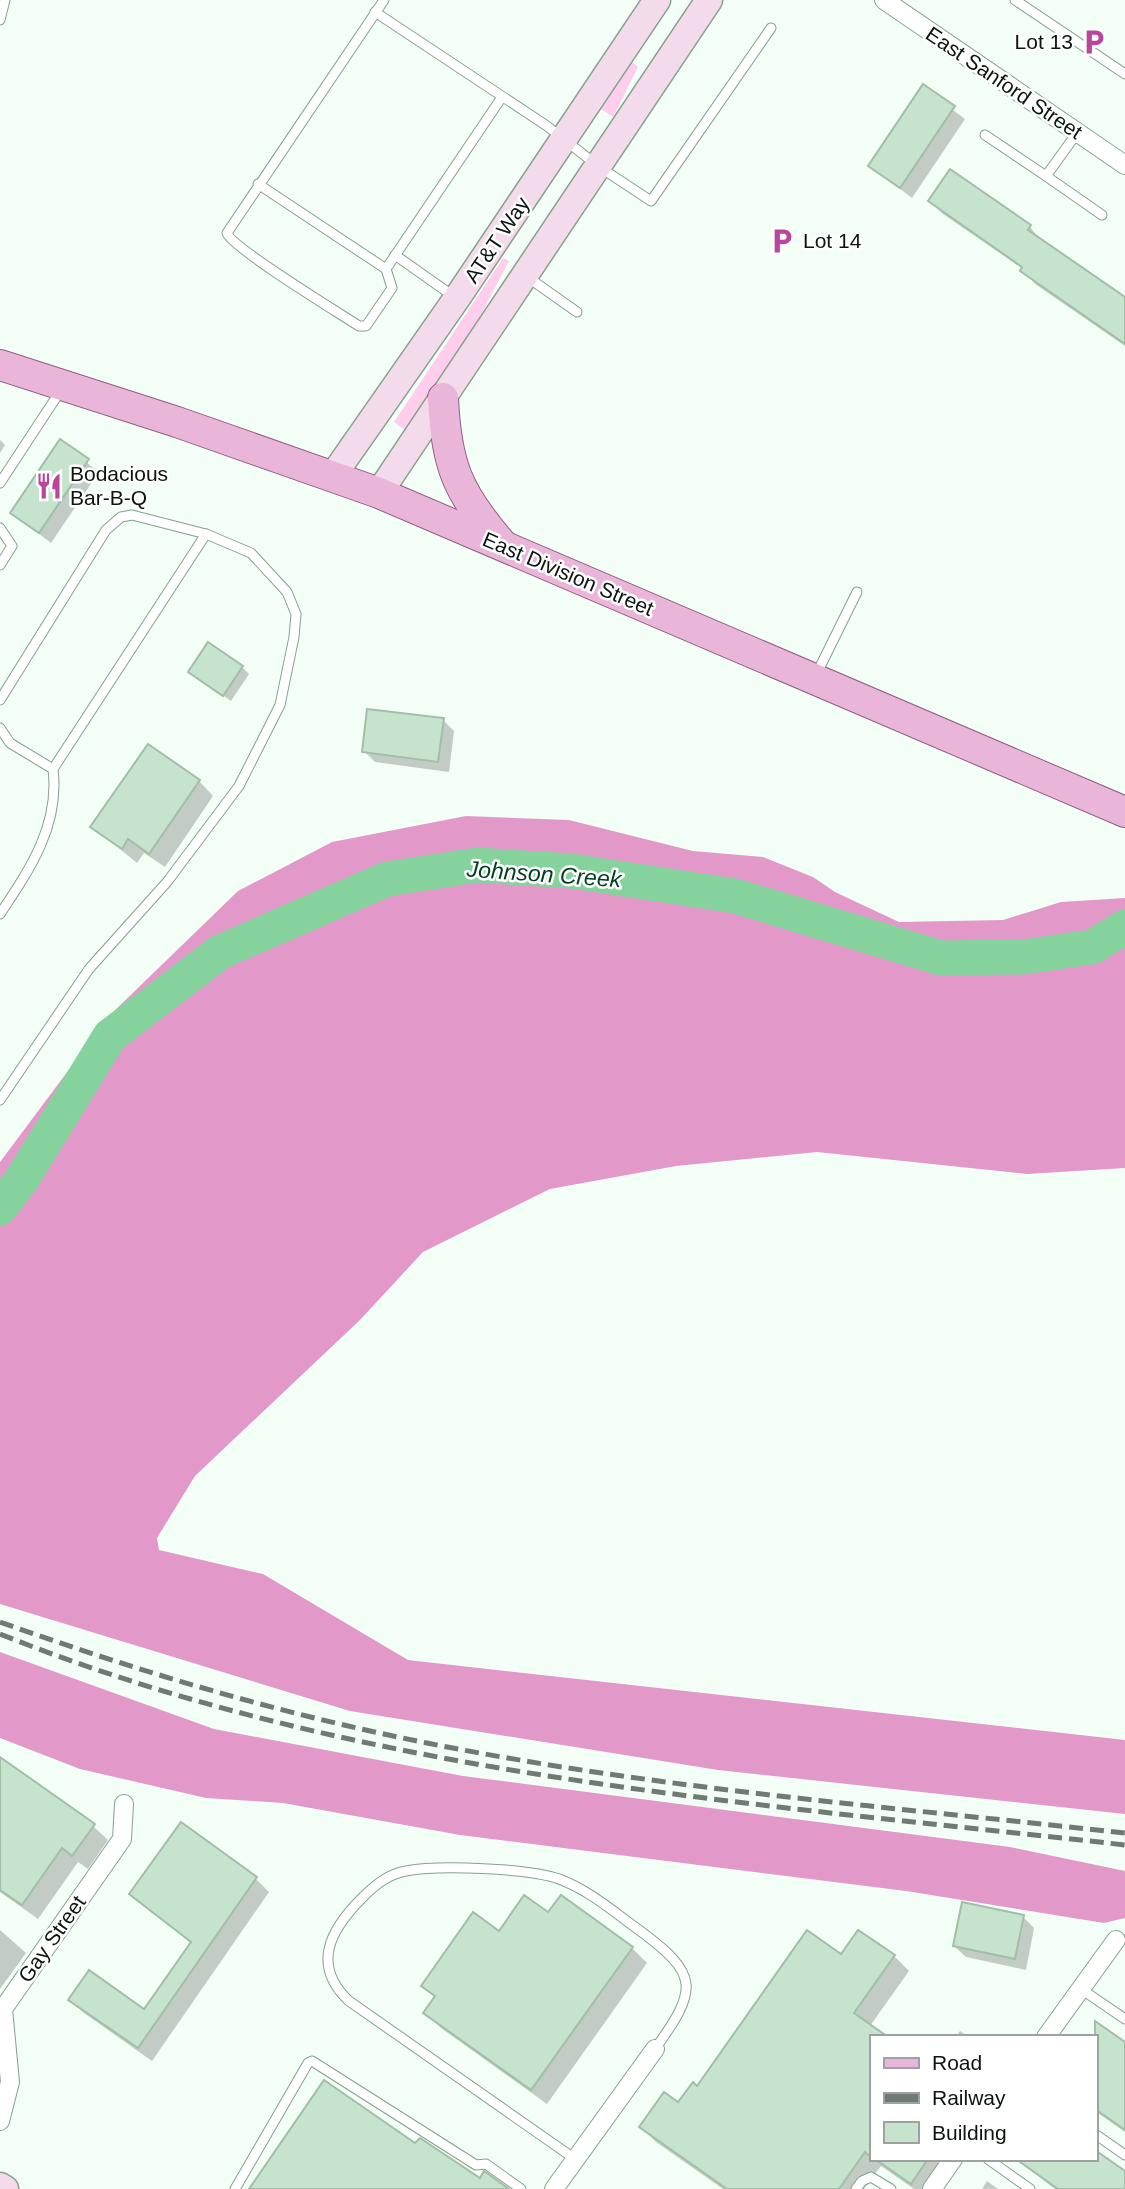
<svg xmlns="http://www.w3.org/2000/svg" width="1125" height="2189" font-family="Arial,sans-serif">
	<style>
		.green { fill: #ffceed }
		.forest { fill: #e299ca }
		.shadow { fill: #0003 }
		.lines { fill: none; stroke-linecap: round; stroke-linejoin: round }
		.river { stroke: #85d29d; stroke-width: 35 }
		.building { fill: #c6e3cd; stroke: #a1bea9; stroke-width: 2 }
		.lane-casing { stroke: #85a18d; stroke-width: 11 }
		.street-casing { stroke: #85a18d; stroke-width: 20 }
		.secondary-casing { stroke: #85a18d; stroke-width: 29 }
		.primary-casing { stroke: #925e82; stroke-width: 32 }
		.lane { stroke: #fff; stroke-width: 9 }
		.street { stroke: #fff; stroke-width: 18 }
		.secondary { stroke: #f4dbec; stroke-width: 26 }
		.primary { stroke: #e9b6d9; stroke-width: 30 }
		.rail { stroke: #6f7a72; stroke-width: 5; stroke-dasharray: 14 7; stroke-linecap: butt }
		.labels { text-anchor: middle; stroke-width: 5; stroke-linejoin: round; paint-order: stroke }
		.poi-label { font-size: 21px; fill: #0b150e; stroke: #fff; text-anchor: start }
		.street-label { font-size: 21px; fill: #0b150e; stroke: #fff }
		.water-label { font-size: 23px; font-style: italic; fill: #003f1e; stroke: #fff }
	</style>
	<rect width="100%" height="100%" fill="#f3fff6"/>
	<!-- green -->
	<g class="green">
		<path d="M632,62l6,5 -25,50 -12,-8z"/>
		<path d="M503,258l6,3 -31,59 -73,110 -11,-8z"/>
	</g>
	<!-- forest -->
	<g class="forest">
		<path d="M466,816l103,4 124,31 70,6 50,20 22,15 64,30 104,-2 58,-18 64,-4v270l-98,6 -210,-22 -141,14 -126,23 -127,63 -63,68 -165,156 -38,62 2,12 104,24 145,86 717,80v74l-407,-44 -368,-59 -350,-107v-442l109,-146 129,-125 94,-49z"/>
		<path d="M0,1652l214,77 249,47 547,71 115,24v47l-21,5 -198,-32 -446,-56 -177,-32 -77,-5 -126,-29 -80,-31z"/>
	</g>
	<!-- shadow -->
	<g class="shadow">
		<path d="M923,87l42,32 -53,79 -42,-32z"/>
		<path d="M950,171l80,56 12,15 83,57v47l-90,-62 -12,-15 -80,-55 -13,-13z"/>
		<path d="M0,440l5,5 -5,8z"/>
		<path d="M60,442l39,30 -48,71 -39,-30z"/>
		<path d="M242,667l7,7 -18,27 -41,-29z"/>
		<path d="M443,720l11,11 -5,41 -74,-10 -11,-11z"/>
		<path d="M199,781l14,15 -48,71 -21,-14 -7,10 -44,-36z"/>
		<path d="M0,1759l93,67 15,14 -20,29 -10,-7 -40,57 -38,-27z"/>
		<path d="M255,1878l14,14 -117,169 -68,-48 -14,-13 75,11 47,-67 -61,-50z"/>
		<path d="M549,1915l83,33 15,15 -100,141 -106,-76 -15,-15 10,-15 -13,-13 76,-51z"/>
		<path d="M1023,1917l11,11 -8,42 -60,-13 -12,-11z"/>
		<path d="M0,1930l26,23 -26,36z"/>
		<path d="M842,1956h52l15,15 -39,55 1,133h63l12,12 -13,18h-19l-33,-23 -17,23h-141l-67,-47 -15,-15 38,-22z"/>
		<path d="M1099,2026l26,18v88l-30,-21v-74h-3z"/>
		<path d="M960,2031l9,6h-13z"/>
		<path d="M1016,2159h79l30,14v16h-70z"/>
		<path d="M987,2181l11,8h-16z"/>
	</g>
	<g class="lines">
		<!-- river -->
		<path class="river" d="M0,1208l22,-29 88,-143 110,-84 167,-73 90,-14 95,6 163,25 206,62 82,-1 69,-10 33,-20"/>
	</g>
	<!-- building -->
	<g class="building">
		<path d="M923,84l32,22 -55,82 -32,-22z"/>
		<path d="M950,169l81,56 -3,5 97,67v47l-105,-73 2,-4 -94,-66z"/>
		<path d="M60,439l29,20 -50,74 -29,-20z"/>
		<path d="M208,642l35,24 -20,30 -35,-24z"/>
		<path d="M367,709l77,9 -6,44 -76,-10z"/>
		<path d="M148,744l52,36 -51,74 -21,-15 -6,10 -32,-22z"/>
		<path d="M0,1757l95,67 -23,32 -10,-8 -40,57 -22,-15z"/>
		<path d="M181,1822l76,55 -119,171 -70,-48 21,-30 55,39 47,-67 -62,-48z"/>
		<path d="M524,1895l24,17 13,-17 72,52 -102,143 -108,-77 12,-17 -14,-10 52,-74 26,19z"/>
		<path d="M962,1902l62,13 -9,44 -62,-13z"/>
		<path d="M807,1930l34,24 17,-24 37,25 -41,58 34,24h-17v120l-6,-5 -26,37h-112l-88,-62 25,-35 14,10 15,-20 4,4z"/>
		<path d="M1095,2021l30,21v88l-30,-21z"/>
		<path d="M324,2080l91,63 5,-5 60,40 4,-7 25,18h-260z"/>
		<path d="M1095,2150l30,21v18h-67l-42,-30h79z"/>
		<path d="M875,2159h53l-17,25z"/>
	</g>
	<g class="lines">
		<!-- lane casing -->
		<g class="lane-casing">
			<g id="lane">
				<path d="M1015,0l110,74"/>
				<path d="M375,12l172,114 51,40 53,35 120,-173"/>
				<path d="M0,20l5,-20"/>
				<path d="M985,135l61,41 31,-43"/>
				<path d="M1046,176l56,39"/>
				<path d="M258,184l128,85 6,19 -26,38h-7c-20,-13 -128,-79 -132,-93l157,-233"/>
				<path d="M395,255l61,43"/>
				<path d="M386,269l116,-172"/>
				<path d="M526,276l51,36"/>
				<path d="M0,483l61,-93"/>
				<path d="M0,528l12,18 -12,19"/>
				<path d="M816,675l41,-83"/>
				<path d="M0,700l106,-170 15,-13 11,-2 74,19 45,19 36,39 9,22 -2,23 -14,68 -41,81 -72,96 -78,87 -89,131"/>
				<path d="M0,728l10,15 43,26c7,56 -23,100 -53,145"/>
				<path d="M53,769l153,-235"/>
				<path d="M1081,1989l44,30"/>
				<path d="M1095,2134l30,21"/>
				<path d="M575,2159l-226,-158c-38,-36 -19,-71 13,-103 13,-13 26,-24 44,-27 32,-6 123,-3 153,8 30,11 55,33 80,51 61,45 59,59 16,119"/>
				<path d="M988,2159l42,30"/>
				<path d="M235,2189l73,-126 4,-2 164,104 10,-1 35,25"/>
				<path d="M856,2189l6,-8 9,-4 20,12"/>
			</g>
		</g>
		<!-- street casing -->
		<g class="street-casing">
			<g id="street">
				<path d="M884,0l241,165"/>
				<path d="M1046,2037l70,-97"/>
				<path d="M0,2121l10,-39 -7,-73 119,-170 2,-35"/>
				<path d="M554,2189l101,-140"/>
				<path d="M932,2189l21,-30"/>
			</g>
		</g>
		<!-- secondary casing -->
		<g class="secondary-casing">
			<g id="secondary">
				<path d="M332,477l125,-179 200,-298"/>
				<path d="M379,493l330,-493"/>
				<path d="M0,2186l5,3"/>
			</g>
		</g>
		<!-- primary casing -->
		<g class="primary-casing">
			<g id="primary">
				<path d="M0,365l177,57 202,71 746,319"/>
				<path d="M443,398c3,66 14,94 58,145"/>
			</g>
		</g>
		<!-- lane -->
		<use href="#lane" class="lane"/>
		<!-- street -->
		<use href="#street" class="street"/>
		<!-- secondary -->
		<use href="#secondary" class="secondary"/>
		<!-- primary -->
		<use href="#primary" class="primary"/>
		<!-- rail -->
		<g class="rail">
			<path d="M0,1622c140,50 281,92 427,121 230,46 465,64 698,90"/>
			<path d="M0,1634c357,143 747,168 1125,211"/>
		</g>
	</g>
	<!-- icons -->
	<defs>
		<g id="parking-bare" transform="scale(2.1)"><path d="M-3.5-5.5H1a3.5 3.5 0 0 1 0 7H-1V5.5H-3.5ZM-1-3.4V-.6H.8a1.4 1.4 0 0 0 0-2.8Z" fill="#bb459c" stroke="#fff" stroke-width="2.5" paint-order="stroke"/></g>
		<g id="restaurant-bare" transform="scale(2.1)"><path d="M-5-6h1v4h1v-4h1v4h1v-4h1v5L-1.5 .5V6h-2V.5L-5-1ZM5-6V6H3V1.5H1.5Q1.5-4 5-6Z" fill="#bb459c" stroke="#fff" stroke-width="2.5" paint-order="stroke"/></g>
	</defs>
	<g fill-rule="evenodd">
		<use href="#parking-bare" x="1094" y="42"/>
		<use href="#parking-bare" x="782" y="241"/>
		<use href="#restaurant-bare" x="49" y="486"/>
	</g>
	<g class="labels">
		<!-- poi labels -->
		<g class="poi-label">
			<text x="1073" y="49" text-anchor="end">Lot 13</text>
			<text x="803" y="248">Lot 14</text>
			<text x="70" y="481">Bodacious<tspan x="70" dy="24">Bar-B-Q</tspan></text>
		</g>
		<!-- street labels -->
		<g class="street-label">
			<text transform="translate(1004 83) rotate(34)" y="7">East Sanford Street</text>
			<text transform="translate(497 240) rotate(-56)" y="7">AT&amp;T Way</text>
			<text transform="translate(568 574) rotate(23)" y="7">East Division Street</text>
			<text transform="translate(52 1939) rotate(-55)" y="7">Gay Street</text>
		</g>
		<!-- water labels -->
		<g class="water-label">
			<text transform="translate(544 874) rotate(4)" y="8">Johnson Creek</text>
		</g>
	</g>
	<!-- legend -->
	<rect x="870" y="2035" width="228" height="126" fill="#ffffff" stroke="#9da19f" stroke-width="2"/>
	<rect x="884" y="2058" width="35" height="10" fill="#e9b6d9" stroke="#9da19f" stroke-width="2"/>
	<text x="932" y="2070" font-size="21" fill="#0b150e">Road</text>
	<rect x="884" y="2093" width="35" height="10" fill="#6f7a72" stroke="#9da19f" stroke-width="2"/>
	<text x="932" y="2105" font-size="21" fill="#0b150e">Railway</text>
	<rect x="884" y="2122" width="35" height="21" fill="#c6e3cd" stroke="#9da19f" stroke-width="2"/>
	<text x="932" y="2140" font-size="21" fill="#0b150e">Building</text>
</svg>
